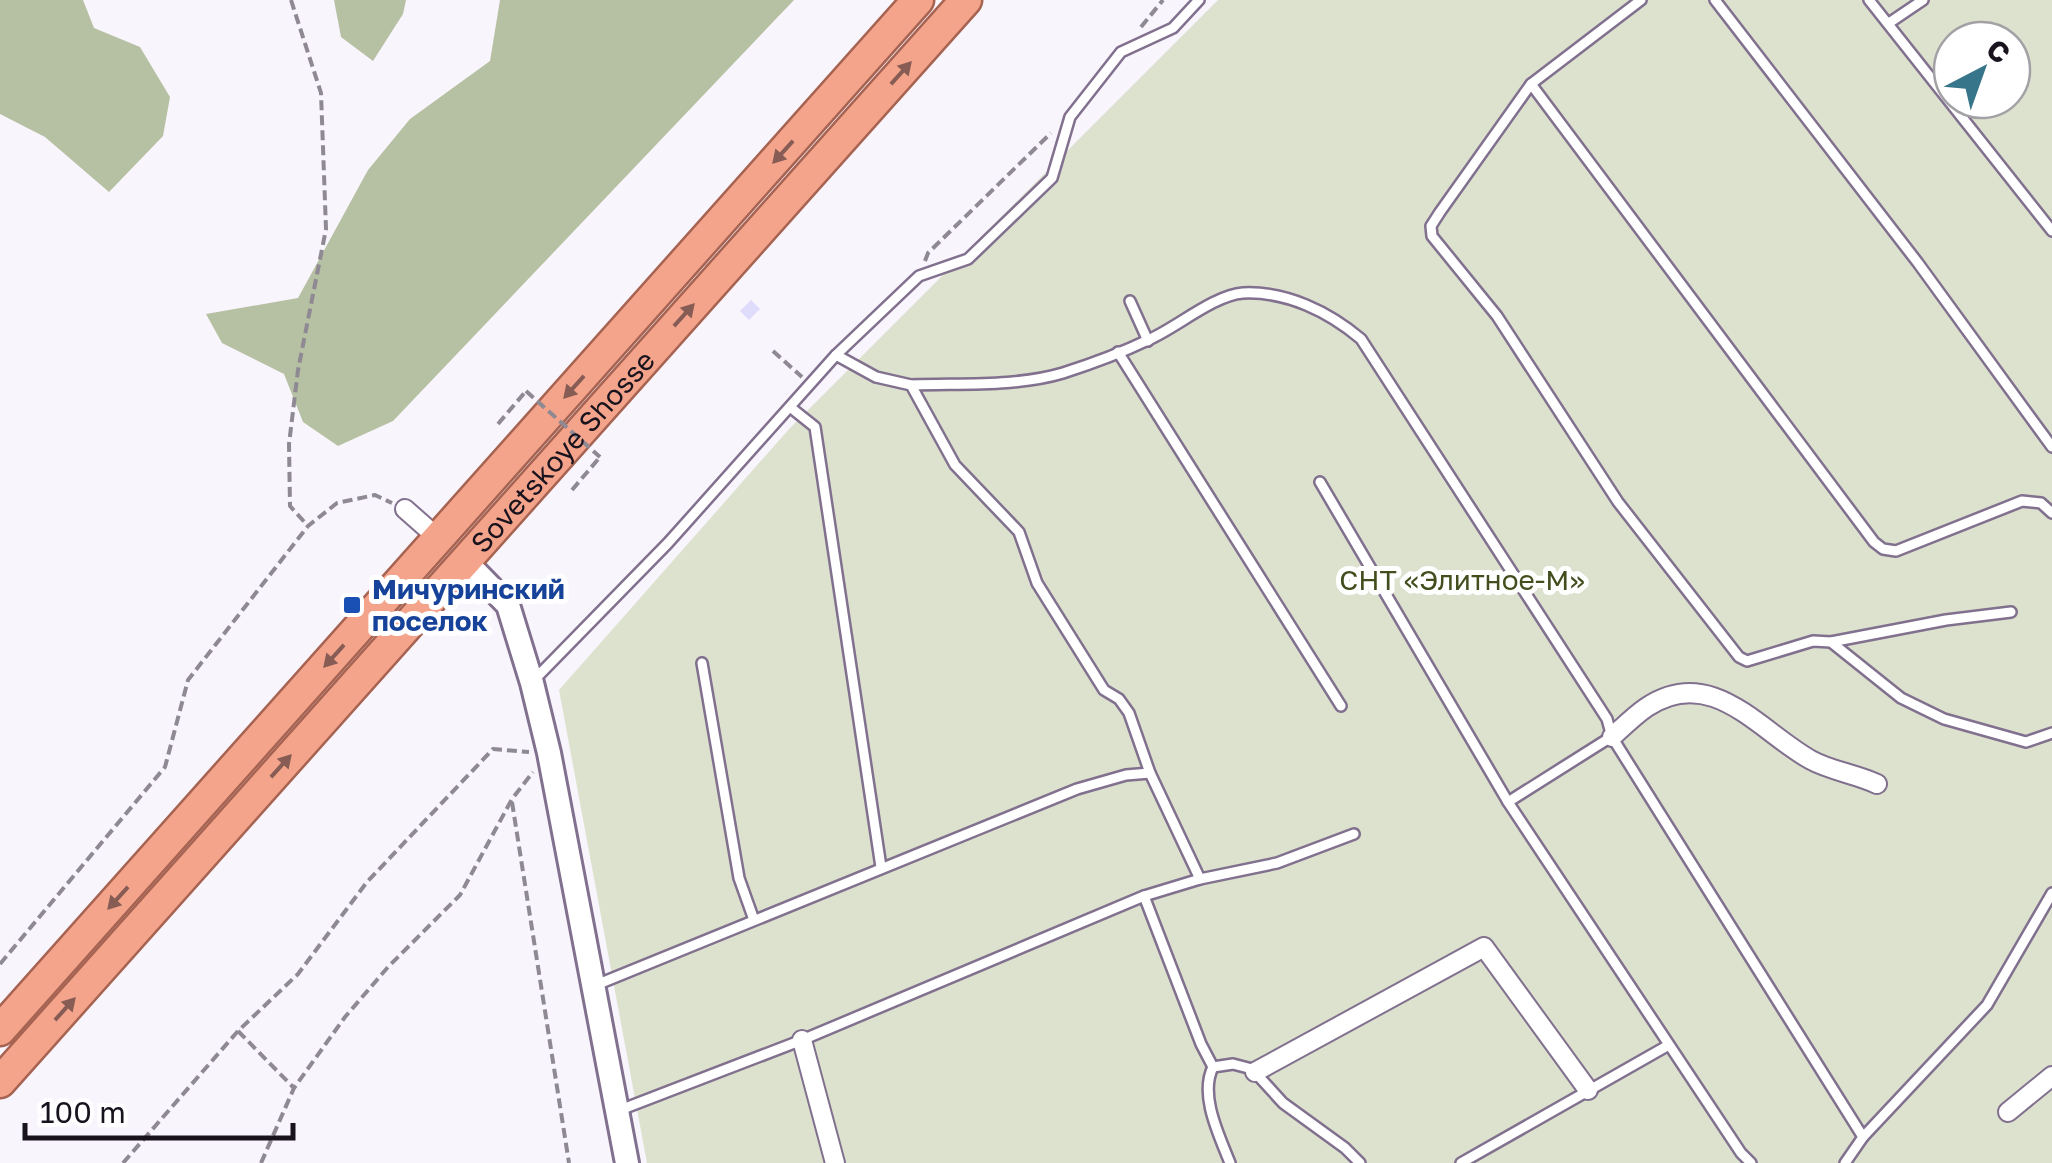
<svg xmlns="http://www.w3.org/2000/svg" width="2052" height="1163" font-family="'Golos Text',sans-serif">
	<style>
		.green { fill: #dce2ce; fill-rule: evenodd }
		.forest { fill: #b6c0a2 }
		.building { fill: #dfdbfb }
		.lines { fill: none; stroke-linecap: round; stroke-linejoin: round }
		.service-casing { stroke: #81708e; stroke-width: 14 }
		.minor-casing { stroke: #81708e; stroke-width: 22 }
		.tertiary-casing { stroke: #81708e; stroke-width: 28 }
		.trunk-casing { stroke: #a66352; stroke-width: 35 }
		.path { stroke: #8e8992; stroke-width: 4; stroke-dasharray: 10 5; stroke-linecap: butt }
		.service { stroke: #fff; stroke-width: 9 }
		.minor { stroke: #fff; stroke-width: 18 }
		.tertiary { stroke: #fff; stroke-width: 22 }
		.trunk { stroke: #f4a48b; stroke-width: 30 }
		.path-bridge { stroke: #8e8992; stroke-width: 4; stroke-dasharray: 10 5; stroke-linecap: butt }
		.oneway { fill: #865c54 }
		.transit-dot { fill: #1a4fb4; stroke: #fff; stroke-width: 4 }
		.labels { text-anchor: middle; stroke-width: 10; stroke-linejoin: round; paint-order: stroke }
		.street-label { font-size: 28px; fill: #19131e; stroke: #fff }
		.park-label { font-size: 28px; fill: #424e1d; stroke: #fff }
		.transit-label { font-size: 28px; font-weight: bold; fill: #164399; stroke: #fff; text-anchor: start }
	</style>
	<rect width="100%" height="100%" fill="#f9f5fc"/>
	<!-- green -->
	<path class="green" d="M1218,0h834v1163h-1405l-88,-473 230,-261zM1952,40h60v60h-60z"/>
	<!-- forest -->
	<g class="forest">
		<path d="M0,0h83l11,28 46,19 30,50 -7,39 -54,56 -64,-55 -45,-23z"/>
		<path d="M334,0h72l-3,14 -30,47 -32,-24z"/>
		<path d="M500,0h294l-401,421 -55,25 -35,-24 -19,-48 -62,-31 -16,-29 92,-16 70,-128 42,-51 80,-58z"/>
	</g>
	<!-- building -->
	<path class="building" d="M751,300l9,9 -11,11 -9,-9z"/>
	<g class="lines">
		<!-- service casing -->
		<g class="service-casing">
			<g id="service">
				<path d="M1641,0l-110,84 -91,128 -9,14 1,10 65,80 121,186 121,155 8,4 66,-20 18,1 115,-22 65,-8"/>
				<path d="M1715,0l203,263 134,184"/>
				<path d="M1869,0l183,231"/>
				<path d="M1889,23l34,-23"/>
				<path d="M1531,84l343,458 9,7 13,2 126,-50 19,2 11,10"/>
				<path d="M1130,301l18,40"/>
				<path d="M1118,352l223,354"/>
				<path d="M836,355l40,22 35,8 44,80 64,67 18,51 67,107 15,9 10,14 21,60 50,106"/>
				<path d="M911,385c49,-2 105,2 152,-12 28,-9 58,-20 85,-33 28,-12 66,-45 95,-47 44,-2 86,19 118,46l246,380 5,18 251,400 -18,26"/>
				<path d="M790,407l25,20 66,440"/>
				<path d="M1320,482l188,320"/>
				<path d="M1831,642l70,56 43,21 82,23 26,-9"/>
				<path d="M702,663l37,215 15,42"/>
				<path d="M535,679l133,-136 168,-188 83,-79 49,-17 84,-81 18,-61 51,-65 52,-24 26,-28"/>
				<path d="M1611,737l-103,65 233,351 10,10"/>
				<path d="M1144,896l57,148 12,23"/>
				<path d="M596,985l481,-196 49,-14 24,-2"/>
				<path d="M620,1110l182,-70 342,-144 56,-17 77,-16 77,-29"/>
				<path d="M1863,1137l124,-132 65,-112"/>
				<path d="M1230,1163c-11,-28 -31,-68 -17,-96l20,-3 19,5 31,34 62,45 15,15"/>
				<path d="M1461,1163l206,-117"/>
			</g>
		</g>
		<!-- minor casing -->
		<g class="minor-casing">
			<g id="minor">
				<path d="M405,509l34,30"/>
				<path d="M1612,737c11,-10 23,-22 35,-30 65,-43 112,24 164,53 20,11 45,14 66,24"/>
				<path d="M802,1040l33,123"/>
				<path d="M1255,1072l229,-125 104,143"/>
				<path d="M2008,1112l44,-36"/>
			</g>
		</g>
		<!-- tertiary casing -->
		<g class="tertiary-casing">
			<path id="tertiary" d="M465,561l43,44 24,78 17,70 78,410"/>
		</g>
		<!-- trunk casing -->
		<g class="trunk-casing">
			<g id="trunk">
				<path d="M0,1030l918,-1030"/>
				<path id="s1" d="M0,1082l966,-1082"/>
			</g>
		</g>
		<!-- path -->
		<g class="path">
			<path d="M291,0l30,93 5,136 -28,141 -9,74 1,62 18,20"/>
			<path d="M1141,27l22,-27"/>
			<path d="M925,261l3,-8 123,-120"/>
			<path d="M773,351l29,26"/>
			<path d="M498,424l28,-33"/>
			<path d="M572,490l28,-33"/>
			<path d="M512,802l57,361"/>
			<path d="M0,964l165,-197 23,-87 120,-154 29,-23 38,-8 17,8"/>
			<path d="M238,1031l56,57"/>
			<path d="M123,1163l115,-132 60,-57 69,-92 126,-133 36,3"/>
			<path d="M261,1163l33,-75 51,-71 43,-50 72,-72 52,-96 21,-27"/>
		</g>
		<!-- service -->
		<use href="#service" class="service"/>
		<!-- minor -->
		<use href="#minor" class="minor"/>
		<!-- tertiary -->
		<use href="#tertiary" class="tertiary"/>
		<!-- trunk -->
		<use href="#trunk" class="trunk"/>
		<!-- path-bridge -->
		<path class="path-bridge" d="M526,391l74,66"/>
	</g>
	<!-- one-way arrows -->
	<defs><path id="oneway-solid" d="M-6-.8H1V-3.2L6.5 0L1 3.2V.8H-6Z" transform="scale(2.5)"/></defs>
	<g class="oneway">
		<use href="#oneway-solid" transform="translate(901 73) rotate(-48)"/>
		<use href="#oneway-solid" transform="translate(783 152) rotate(132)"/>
		<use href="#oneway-solid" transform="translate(684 315) rotate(-48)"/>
		<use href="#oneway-solid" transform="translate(574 387) rotate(132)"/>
		<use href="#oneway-solid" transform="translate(334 656) rotate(132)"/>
		<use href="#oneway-solid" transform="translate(281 766) rotate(-48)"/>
		<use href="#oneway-solid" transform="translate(118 898) rotate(132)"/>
		<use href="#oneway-solid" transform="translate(65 1009) rotate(-48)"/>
	</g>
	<!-- markers -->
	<rect class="transit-dot" x="342" y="595" width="20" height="20" rx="5"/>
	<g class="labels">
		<!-- street labels -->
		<g class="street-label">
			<text dy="10" stroke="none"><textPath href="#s1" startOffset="845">Sovetskoye Shosse</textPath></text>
		</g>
		<!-- park labels -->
		<g class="park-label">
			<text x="1462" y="590">СНТ «Элитное-М»</text>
		</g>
		<!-- transit labels -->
		<g class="transit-label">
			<text x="372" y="599">Мичуринский<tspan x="372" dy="32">поселок</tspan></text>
		</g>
	</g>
	<!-- north arrow -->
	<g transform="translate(1982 70) rotate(41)"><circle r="48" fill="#ffffff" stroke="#a3a1a5" stroke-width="2.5"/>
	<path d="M0-8L18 38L0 25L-18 38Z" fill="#36758a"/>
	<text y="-15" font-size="28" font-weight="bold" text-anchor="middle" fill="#19131e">С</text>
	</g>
	<!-- scale -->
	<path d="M25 1123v15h268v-15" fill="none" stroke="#19131e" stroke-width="5"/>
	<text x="40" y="1123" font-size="30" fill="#19131e" stroke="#ffffff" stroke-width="8" paint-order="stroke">100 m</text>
</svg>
